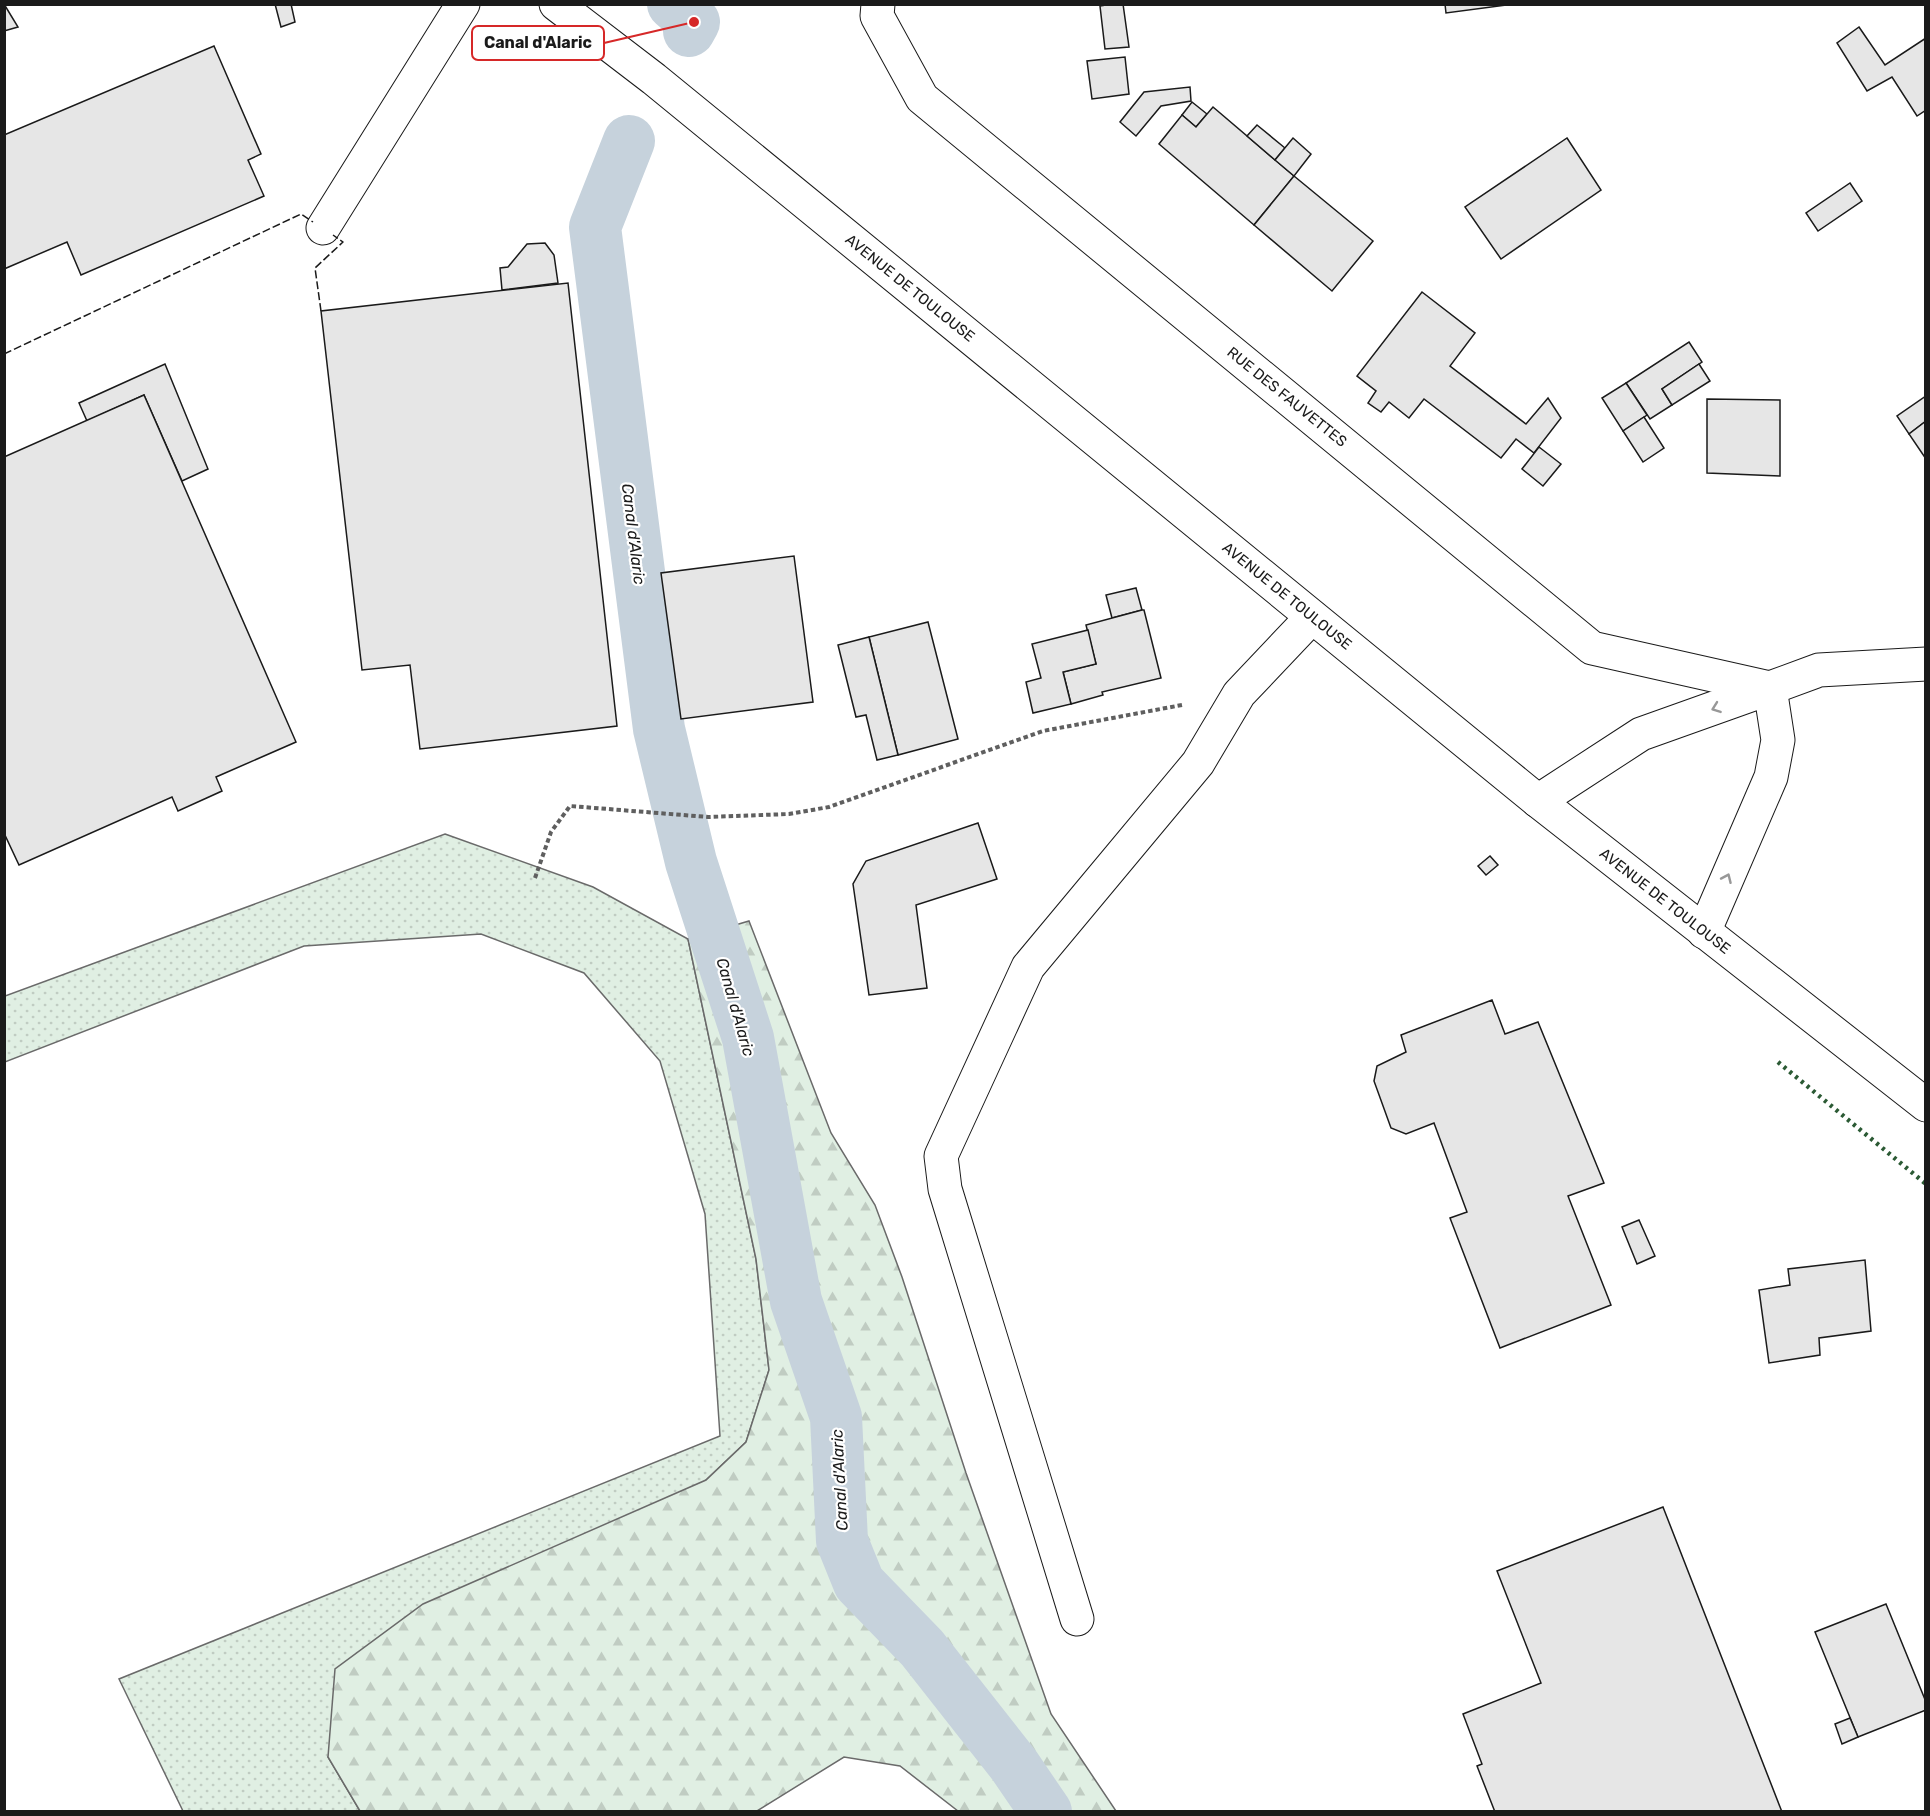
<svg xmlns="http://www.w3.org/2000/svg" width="1930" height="1816" font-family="Rubik,sans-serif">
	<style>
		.grass { fill: url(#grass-dots); stroke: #6a6a6a; stroke-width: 1.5 }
		.forest { fill: url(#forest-firs); stroke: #6a6a6a; stroke-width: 1.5 }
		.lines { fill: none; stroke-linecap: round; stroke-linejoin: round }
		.canal { stroke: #c6d2dc; stroke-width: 52 }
		.building { fill: #e6e6e6; stroke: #1a1a1a; stroke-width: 1.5 }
		.minor-casing { stroke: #1a1a1a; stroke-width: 35 }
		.major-casing { stroke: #1a1a1a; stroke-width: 35 }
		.path { stroke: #5f5f5f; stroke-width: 4; stroke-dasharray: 4.5 3; stroke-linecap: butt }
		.minor { stroke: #fff; stroke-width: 33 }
		.major { stroke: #fff; stroke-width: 33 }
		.hedge { stroke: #2b5a34; stroke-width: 4.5; stroke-dasharray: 3 4.5; stroke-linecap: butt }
		.fence { stroke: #1a1a1a; stroke-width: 1.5; stroke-dasharray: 8 3; stroke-linecap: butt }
		.oneway { stroke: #989898 }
		.labels { text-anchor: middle; stroke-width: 4.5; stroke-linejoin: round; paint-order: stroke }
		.street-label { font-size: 15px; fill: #1a1a1a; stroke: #fff }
		.water-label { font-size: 16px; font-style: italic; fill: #1a1a1a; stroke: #fff }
		.leader { fill: none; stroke: #d62828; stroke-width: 2 }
		.callout-dot { fill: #d62828; stroke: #fff; stroke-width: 2 }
		.callout { fill: #fff; stroke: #d62828; stroke-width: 2 }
		.callout-label { font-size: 16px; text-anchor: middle; font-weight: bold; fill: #1a1a1a }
	</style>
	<defs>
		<pattern id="grass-dots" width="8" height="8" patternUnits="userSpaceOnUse" patternTransform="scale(1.5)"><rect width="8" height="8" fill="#e0efe3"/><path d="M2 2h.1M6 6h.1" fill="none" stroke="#c0ccc2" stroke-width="1.8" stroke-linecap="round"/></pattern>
		<pattern id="forest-firs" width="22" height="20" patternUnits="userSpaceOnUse" patternTransform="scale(1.5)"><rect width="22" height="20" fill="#e0efe3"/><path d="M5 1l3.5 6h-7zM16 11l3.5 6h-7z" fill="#c0ccc2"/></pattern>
	</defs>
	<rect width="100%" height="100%" fill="#fff"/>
	<!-- grass -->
	<path class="grass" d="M445,834l148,53 95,52 68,320 13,111 -23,72 -40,38 -378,277 32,54h-177l-64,-132 601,-243 -15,-222 -45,-153 -76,-88 -103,-39 -177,12 -299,116v-66z"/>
	<!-- forest -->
	<path class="forest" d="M749,921l82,212 44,72 27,72 64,196 85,241 65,97h-158l-58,-45 -56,-9 -87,54h-397l-32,-54 7,-88 88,-65 283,-124 40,-38 23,-72 -13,-111 -68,-320z"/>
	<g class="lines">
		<!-- canal -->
		<g class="canal">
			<path d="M673,4l21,18 -5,9"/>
			<path d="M629,141l-34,86 64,502 32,133 57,176 48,263 40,116 6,124 17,42 63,65 92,117 32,47"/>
		</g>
	</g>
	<!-- building -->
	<g class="building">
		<path d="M4,4l14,23 -14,4z"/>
		<path d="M275,4h16l4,18 -14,5z"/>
		<path d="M1112,4h11l6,43 -24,2 -5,-43z"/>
		<path d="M1445,4h69l-68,9z"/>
		<path d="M1859,27l26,38 41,-27v72l-9,6 -25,-39 -25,14 -30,-48z"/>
		<path d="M214,46l47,108 -13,6 16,36 -183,79 -14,-33 -63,27v-134z"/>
		<path d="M1125,57l4,37 -37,5 -5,-38z"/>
		<path d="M1190,87l1,14 -30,5 -25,30 -16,-14 24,-30z"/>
		<path d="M1192,102l15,12 -11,13 -14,-12z"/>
		<path d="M1213,107l81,69 -40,49 -95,-81 23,-29 14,12z"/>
		<path d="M1257,125l28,23 -10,12 -28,-24z"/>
		<path d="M1293,138l18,16 -17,22 -19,-16z"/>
		<path d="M1567,138l34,52 -100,69 -36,-52z"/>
		<path d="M1294,176l79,65 -41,50 -78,-66z"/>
		<path d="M1850,183l12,18 -44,30 -12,-18z"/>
		<path d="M545,243l9,12 4,28 -56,7 -2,-22 8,-1 19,-23z"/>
		<path d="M568,283l49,443 -197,23 -10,-84 -48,5 -41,-359z"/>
		<path d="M1422,292l53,41 -25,33 76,58 22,-26 13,20 -27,35 -18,-14 -15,19 -77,-59 -15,19 -20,-16 -8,10 -13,-9 8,-12 -19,-15z"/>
		<path d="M1689,342l13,20 -40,27 10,16 -22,14 -24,-36z"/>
		<path d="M165,364l43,105 -26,12 -38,-86 -57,26 -8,-18z"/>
		<path d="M1699,364l11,17 -38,24 -10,-16z"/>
		<path d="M1626,383l21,32 -24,16 -21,-33z"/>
		<path d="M144,395l152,347 -80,35 6,14 -44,20 -6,-14 -153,68 -15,-32v-376z"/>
		<path d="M1926,396v25l-17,13 -12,-18z"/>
		<path d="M1707,399l73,1v76l-73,-3z"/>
		<path d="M1644,417l20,31 -21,14 -20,-31z"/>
		<path d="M1926,421v38l-17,-25z"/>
		<path d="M1539,447l22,17 -18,22 -21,-17z"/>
		<path d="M794,556l19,146 -132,17 -20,-146z"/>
		<path d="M1136,588l6,22 -30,8 -6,-23z"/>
		<path d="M1142,610h2l17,68 -59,14 1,3 -32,9 -8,-32 33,-8 -10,-39z"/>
		<path d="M928,622l30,117 -60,16 -29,-118z"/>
		<path d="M1088,630l8,34 -33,8 8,32 -38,9 -7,-31 15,-4 -9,-34z"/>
		<path d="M869,637l29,118 -21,5 -11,-45 -10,2 -18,-72z"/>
		<path d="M978,823l19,56 -81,26 11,83 -58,7 -16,-111 13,-23z"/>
		<path d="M1490,856l8,9 -12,10 -8,-9z"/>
		<path d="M1492,1000l13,34 33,-12 66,161 -36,13 43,109 -111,43 -50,-130 17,-6 -33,-89 -28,11 -15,-6 -17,-47 3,-15 29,-14 -5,-17z"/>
		<path d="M1639,1220l16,36 -18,8 -15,-37z"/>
		<path d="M1865,1260l6,71 -52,7 1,17 -51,8 -10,-73 31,-5 -2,-16z"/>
		<path d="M1663,1507l119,305h-287l-18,-46 5,-2 -19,-50 78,-31 -44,-112z"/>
		<path d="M1886,1604l40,98v8l-68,27 -43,-105z"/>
		<path d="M1850,1718l8,19 -16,7 -7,-20z"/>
	</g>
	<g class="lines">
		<!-- minor casing -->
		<g class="minor-casing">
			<g id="minor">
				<path d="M878,4l-1,12 45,82 670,550 178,40 49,-18 107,-6"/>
				<path d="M323,228l140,-224"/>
				<path d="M1538,801l103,-67 129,-46 8,52 -7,37 -67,155"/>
				<path d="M1077,1619l-132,-430 -4,-33 87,-189 170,-204 41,-69 73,-77"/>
			</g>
		</g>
		<!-- major casing -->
		<g class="major-casing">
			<path id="major" d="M556,4l98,75 884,722 388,304"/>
		</g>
		<!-- path -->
		<path class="path" d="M535,878l16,-46 19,-26 138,11 81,-3 40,-7 214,-76 139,-26"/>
		<!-- minor -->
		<use href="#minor" class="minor"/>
		<!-- major -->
		<use href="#major" class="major"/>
		<!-- hedge -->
		<path class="hedge" d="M1778,1062l148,122"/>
		<!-- fence -->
		<g class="fence">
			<path d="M321,311l-6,-43 28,-26 -10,-7"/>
			<path d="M4,354l297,-140 12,8"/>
		</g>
	</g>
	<!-- one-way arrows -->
	<defs><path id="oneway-chevron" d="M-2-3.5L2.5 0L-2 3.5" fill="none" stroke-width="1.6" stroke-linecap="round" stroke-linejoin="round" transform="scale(1.5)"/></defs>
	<g class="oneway">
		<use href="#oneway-chevron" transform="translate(1716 708) rotate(160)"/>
		<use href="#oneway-chevron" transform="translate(1727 878) rotate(-66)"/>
	</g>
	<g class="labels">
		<!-- street labels -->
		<g class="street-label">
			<text transform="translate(910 288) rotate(39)" y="5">AVENUE DE TOULOUSE</text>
			<text transform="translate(1287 397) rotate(39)" y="5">RUE DES FAUVETTES</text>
			<text transform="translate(1287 596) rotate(39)" y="5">AVENUE DE TOULOUSE</text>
			<text transform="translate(1665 901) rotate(38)" y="5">AVENUE DE TOULOUSE</text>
		</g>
		<!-- water labels -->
		<g class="water-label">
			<text transform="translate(634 534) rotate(83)" y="6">Canal d'Alaric</text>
			<text transform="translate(736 1007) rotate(74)" y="6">Canal d'Alaric</text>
			<text transform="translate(839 1480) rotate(-93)" y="6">Canal d'Alaric</text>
		</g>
	</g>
	<!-- callouts -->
	<path class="leader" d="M694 22L604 43"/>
	<circle class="callout-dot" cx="694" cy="22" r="6"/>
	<rect class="callout" x="472" y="26" width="132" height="34" rx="6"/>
	<g class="callout-label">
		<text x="538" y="48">Canal d'Alaric</text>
	</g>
	<!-- border -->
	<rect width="1930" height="1816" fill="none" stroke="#1a1a1a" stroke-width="12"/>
</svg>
